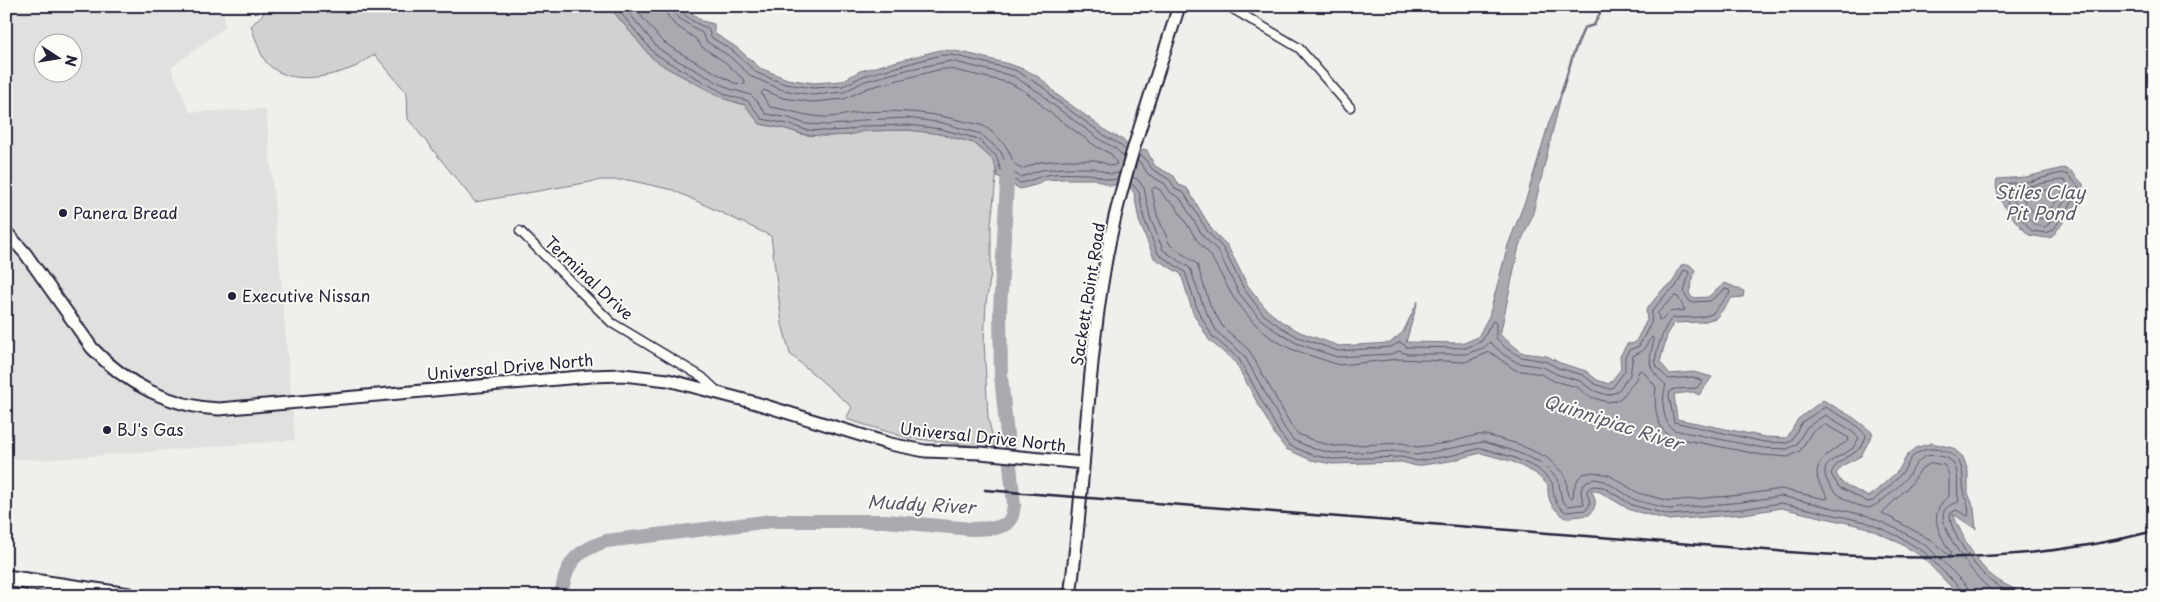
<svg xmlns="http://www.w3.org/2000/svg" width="2160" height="602" font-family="'Playpen Sans',sans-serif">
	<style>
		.built { fill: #e0e0df; fill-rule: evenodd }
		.green { fill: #d2d1d1; stroke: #7a7a86 }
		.water { fill: #a9a9b0; stroke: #737381 }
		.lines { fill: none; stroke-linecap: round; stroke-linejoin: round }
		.shore { stroke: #58586a; stroke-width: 1 }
		.stream { stroke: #737381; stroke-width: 2.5 }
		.river { stroke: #a9a9b0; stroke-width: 14 }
		.street-casing { stroke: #22223b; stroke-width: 11 }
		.secondary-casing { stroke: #22223b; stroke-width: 15 }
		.highway-casing { stroke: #22223b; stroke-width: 19 }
		.street { stroke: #fdfcf7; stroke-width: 8 }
		.secondary { stroke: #fdfcf7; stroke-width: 11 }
		.highway { stroke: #fdfcf7; stroke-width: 15 }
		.rail { stroke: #22223b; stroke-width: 2.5 }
		.poi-dot { fill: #22223b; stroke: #fdfcf7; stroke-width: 2 }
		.labels { text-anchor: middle; stroke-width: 4; stroke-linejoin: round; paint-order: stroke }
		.poi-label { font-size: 16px; fill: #22223b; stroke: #fdfcf7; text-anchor: start }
		.street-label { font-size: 16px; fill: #22223b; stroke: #fdfcf7 }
		.water-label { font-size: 18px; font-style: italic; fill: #58586a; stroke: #fdfcf7 }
	</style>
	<rect width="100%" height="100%" fill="#f0efec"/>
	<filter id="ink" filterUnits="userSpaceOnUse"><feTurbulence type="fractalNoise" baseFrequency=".02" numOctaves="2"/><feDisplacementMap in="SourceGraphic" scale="10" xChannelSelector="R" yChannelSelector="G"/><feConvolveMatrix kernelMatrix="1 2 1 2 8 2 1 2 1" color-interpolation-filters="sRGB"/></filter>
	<g filter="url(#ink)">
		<!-- built -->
		<path class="built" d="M6,6h217l2,21 -54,41 19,44 76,-3 29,331 -252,20 -37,-2zM42,42h30v30h-30z"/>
		<!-- green -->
		<path class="green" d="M262,6h344l6,4 39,47 14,10 60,32 20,6 15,19 26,5 18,6 23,1 22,-1 15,-4 44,-1 27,3 39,10 18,16 4,9v11l-5,45v49l-5,30 -2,38 4,76 7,31 -87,-10 -62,-19 6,-12 -62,-53 -8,-30 -11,-88 -98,-46 -45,-10h-26l-127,22 -67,-83 -1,-26 -32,-38c-8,3 -13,9 -20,12 -26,10 -67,20 -89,-5 -7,-10 -11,-25 -15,-36l13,-13z"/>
		<!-- water -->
		<g class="water">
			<path d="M606,6h77l19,15 12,3v9l22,14 24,21 27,11 27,4 28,-2 18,-10 80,-21c16,0 30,4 45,8 28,7 52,11 71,36l52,38 15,8 6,7 13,4 4,-2 9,17 19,10 5,9 8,3 25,42 15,15 21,41 19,24 15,12 18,10 39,14 51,-3 13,-11 15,-31 -12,41 58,1 14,-6 11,-21 19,-71 19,-49 22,-74 13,-30 -30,125 -13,29 -19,89 23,18 24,3 13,7 26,8 11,9 12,4 12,-15 -1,-13 7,-12 8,-1 12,-23 -1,-10 17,-21 9,-5 9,-19 8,-1 6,6 -6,23 3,5 16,-1 17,-14 19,8 -1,6 -11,1 -16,20 -14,4 -28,1 -6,9 -8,30 10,12 24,-2 18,5 -13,18 -6,-3 -19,2 3,25 88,18 22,1 11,-19 25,-19 31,18 19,15 -12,23 -19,10 -6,8 6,9 27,14 29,-26 8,-14 9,-9 17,-5 21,5 10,9 5,14v22l6,15 2,21 -23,-15c10,23 22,50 43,65 10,7 22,11 32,17h-68l-39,-40 -25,-15 -31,-14 -84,-19 -37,6 -75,6 -39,-10 -30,-18 -9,-2c6,11 6,16 -2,25l-24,3c-13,-10 -18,-17 -17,-33l-13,-12 -24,-12 -30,-8 -31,8 -34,5 -14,-4 -70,2 -21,-4 -25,-11 -11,-14 -40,-73 -26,-22 -16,-27 -12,-39 -27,-16 -15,-37 -5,-28 -3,-5 -14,-4 -6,2 -17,-7h-30l-20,1 -5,4 -19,5 -23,-13 -1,-8 -4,-9 -18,-16 -34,-9 -32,-4 -44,1 -15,4 -22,1 -21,-1 -20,-6 -26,-5 -15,-19 -20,-6 -60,-32 -14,-10 -39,-47z"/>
			<path d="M2063,168l8,3 12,13v12l-31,41 -6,1 -17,-3c-12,-11 -38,-39 -32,-56l29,-2z"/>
		</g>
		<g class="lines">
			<!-- shore -->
			<g class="shore">
				<path d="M615,6l39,47 14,9 59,33 21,6 14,18 26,5 18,6 21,1 21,-1 16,-4 44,-1 33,4 37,10 18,17 6,18 18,9c9,-1 15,-5 23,-7 13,-4 30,-2 44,-2 11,0 20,8 31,5"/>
				<path d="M623,6l35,42 13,9 59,32 21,6 6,6 9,13 23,4 17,6 21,1 20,-1 16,-4 45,-2 35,5 38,11 20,18 7,18 13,7 20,-7 23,-2h30l17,6 8,-1"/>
				<path d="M633,6l28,34 14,10 59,33 11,1v-3l-20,-19 -23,-15 -6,-8 -22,-15 -7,-9 -1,-9"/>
				<path d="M673,6l1,6 5,6 23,15 5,9 22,14 23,21 31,13 30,5 31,-3 21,-11 45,-12 41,-8 62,15 29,18 7,8 53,39 13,7 9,9"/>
				<path d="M680,6c2,11 18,19 28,22l3,9 22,14 24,22 28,11 29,4 29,-2 20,-10 78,-21h11l63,15 31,19 7,9 52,38 14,8 7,7"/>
				<path d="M942,69h8l60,14 14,8 12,8 9,10 52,38 14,7 6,10 -5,2 -17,-6h-31l-24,2 -18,7c-10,-4 -10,-13 -15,-21 -6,-8 -16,-19 -26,-23 -6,-2 -12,-2 -18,-4 -36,-9 -62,-11 -99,-9 -13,1 -25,5 -38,5 -19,0 -36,-7 -56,-10l-9,-14 3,-3 19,8 30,4 31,-3 24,-11z"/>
				<path d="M1139,155l5,2 8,12 18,11 5,9 9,4 24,39 15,16 21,41 19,25 16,12 19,11 40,14 53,-4 9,-5 7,5 59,1 16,-7 10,-19 2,-1 2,2v15l11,11 14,8 24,4 13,7 25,7 12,9 14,5 4,-2 12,-16v-14l4,-7 10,-4 12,-23 1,-12 14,-17 9,-6 9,-18 5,2 -5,21 6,9 20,-1 15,-12 4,1 1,3 -18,21 -11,3 -29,1c-6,5 -19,37 -16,46 1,5 9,12 13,15l24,-2 9,4 -5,7 -23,1 -4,3 -1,4 5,26 90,20 23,1 4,-2 11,-19 23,-15 27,15 14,13c-4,23 -28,19 -35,39l8,13 29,15 5,-1c9,-9 20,-17 28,-27 6,-6 8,-16 16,-21 7,-4 15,-5 23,-3 19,4 23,15 23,33 0,11 8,27 5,33l-12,-6 -6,4c-1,19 28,58 43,69 7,5 17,9 25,13"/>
				<path d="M1137,161l3,1 8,12 17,10 6,9 9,5 23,38 15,15 21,42 20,25 17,13 20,12 41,14 54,-3 8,-3 8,3h59l17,-6 7,-6 14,13 14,8 25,4 13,7 24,7 12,9 15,5 10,-3 13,-17 3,-19 9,-5 10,-14 2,3c-6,23 -7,28 12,45 -4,12 -5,37 8,45l89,18 24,1 9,-4 11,-18 18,-12 23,13 11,10c-2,3 -4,7 -6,10 -14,11 -40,14 -22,39 7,10 25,19 37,21 9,-1 33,-23 39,-31 9,-12 14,-25 32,-21 6,1 10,2 14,7 8,11 2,26 6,38 -4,4 -12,3 -15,10 -7,17 32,68 46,78 4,2 10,4 14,7"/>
				<path d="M2062,173l6,2 10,11v8l-25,36 -7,3 -14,-2 -24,-28 -7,-19 26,-2z"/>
				<path d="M1133,177l5,3 6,8 6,29 13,33 27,18 14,40 13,24 27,23 41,74 8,11 21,9 19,4 69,-2 15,4 66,-13 31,9 28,12 16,16 4,22 6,5 16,-2 -3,-11 1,-6 5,-6 7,-2 11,2 30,19 35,9 72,-7 39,-6 87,20 33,15 27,16 39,39 3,10"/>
				<path d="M2061,180l4,1 7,10 -24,34 -3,2 -10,-2 -22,-25 -3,-10z"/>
				<path d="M1131,183l8,9 5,27 14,35 27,18 13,39 14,25 27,23 40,73 10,13 23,10 21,4 69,-2 15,4 32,-5 32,-8 31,9 25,11 15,14c2,14 1,22 14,30l20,-2c8,-8 1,-11 1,-20l6,-4 10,1 29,18 37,10 74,-6 38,-6 85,19 32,14 26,16 38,38 1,6"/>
				<path d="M1155,187l5,3 6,9 8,5 23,36 14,16 22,41 20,25 18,16 20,11 48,16 60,-6 66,3 25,-10 25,18 26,4 13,7 23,6 11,9 19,6 9,-1 7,-5 13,-17 3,-8 3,-1 14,17c-2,16 -1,41 15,50l91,18 26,2 12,-6 12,-19 12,-8 25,14 -1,3c-13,8 -36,19 -30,39 2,7 8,11 10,18l-3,1 -44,-10 -40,6 -71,6 -32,-8 -29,-18 -16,-3 -10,2 -5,5 -4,9 -1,9 -3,1 -3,-5v-11l-3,-8 -18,-17 -28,-13 -32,-9h-9l-30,8 -30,4 -15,-4 -68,3 -17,-4 -19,-8 -7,-9 -42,-75 -26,-23 -13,-22 -13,-41 -27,-19 -13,-30 -5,-25z"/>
				<path d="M2060,187l3,5 -20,27 -5,-1 -15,-19 1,-3z"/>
				<path d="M1675,296l3,1 7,13 -16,2 -7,8h-3l-1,-7z"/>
				<path d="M1932,463l12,2 5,9v22c-22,17 -11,36 2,57l-2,3 -18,-16 -49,-27 30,-30 9,-14z"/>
			</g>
			<!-- stream -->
			<g class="stream">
				<path d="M1561,94l12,-39 11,-27 10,-3 7,-14 -5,-5"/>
				<path d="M1806,596l7,-4 148,2"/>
			</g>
			<!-- river -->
			<path class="river" d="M561,596c5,-34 14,-44 45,-55l166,-20h114l85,8 24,-1 12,-4 5,-8 2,-11 -13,-129 -1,-65 8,-146"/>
			<!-- street casing -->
			<g class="street-casing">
				<g id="street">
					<path d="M1228,6l71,42 51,59"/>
					<path d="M520,231l92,92 90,54 15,14"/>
				</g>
			</g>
			<!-- secondary casing -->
			<g class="secondary-casing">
				<g id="secondary">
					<path d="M6,232l19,21 67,95c33,35 78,59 127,61l372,-33 32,-1 45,5 88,23 134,41 35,7 55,2 103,10"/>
					<path d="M1070,596c15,-110 16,-222 35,-331 15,-87 48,-175 74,-259"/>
				</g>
			</g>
			<!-- highway casing -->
			<g class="highway-casing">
				<path id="highway" d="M6,578l123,18"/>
			</g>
			<!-- street -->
			<use href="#street" class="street"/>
			<!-- secondary -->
			<use href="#secondary" class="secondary"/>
			<!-- highway -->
			<use href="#highway" class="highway"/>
			<!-- rail -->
			<path class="rail" d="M985,490c214,16 428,34 641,49 176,13 355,38 528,-8"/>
		</g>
	</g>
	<!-- markers -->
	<g class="poi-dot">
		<circle cx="63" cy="213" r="5"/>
		<circle cx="232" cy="296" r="5"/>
		<circle cx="107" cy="430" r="5"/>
	</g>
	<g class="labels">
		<!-- poi labels -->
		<g class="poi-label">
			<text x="73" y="219">Panera Bread</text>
			<text x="242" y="302">Executive Nissan</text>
			<text x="117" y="436">BJ's Gas</text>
		</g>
		<!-- street labels -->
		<g class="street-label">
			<text transform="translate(589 278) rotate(43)" y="6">Terminal Drive</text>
			<text transform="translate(1088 294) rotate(-81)" y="6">Sackett Point Road</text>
			<text transform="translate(510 367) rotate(-5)" y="6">Universal Drive North</text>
			<text transform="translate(983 437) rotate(6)" y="6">Universal Drive North</text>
		</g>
		<!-- water labels -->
		<g class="water-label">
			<text x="2040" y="199">Stiles Clay<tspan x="2040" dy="21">Pit Pond</tspan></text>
			<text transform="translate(1613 423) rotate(18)" y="6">Quinnipiac River</text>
			<text transform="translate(921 505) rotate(3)" y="6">Muddy River</text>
		</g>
	</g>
	<!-- margin -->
	<rect width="2160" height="602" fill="none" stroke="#fdfcf7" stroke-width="25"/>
	<rect x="12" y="12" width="2135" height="577" fill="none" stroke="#22223b" stroke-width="2" filter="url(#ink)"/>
	<!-- north arrow -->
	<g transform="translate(58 58) rotate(102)"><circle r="24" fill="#fdfcf7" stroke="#a5a5ac"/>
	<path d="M0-4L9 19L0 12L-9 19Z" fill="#22223b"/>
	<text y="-8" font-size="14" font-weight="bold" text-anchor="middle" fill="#22223b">N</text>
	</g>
</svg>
